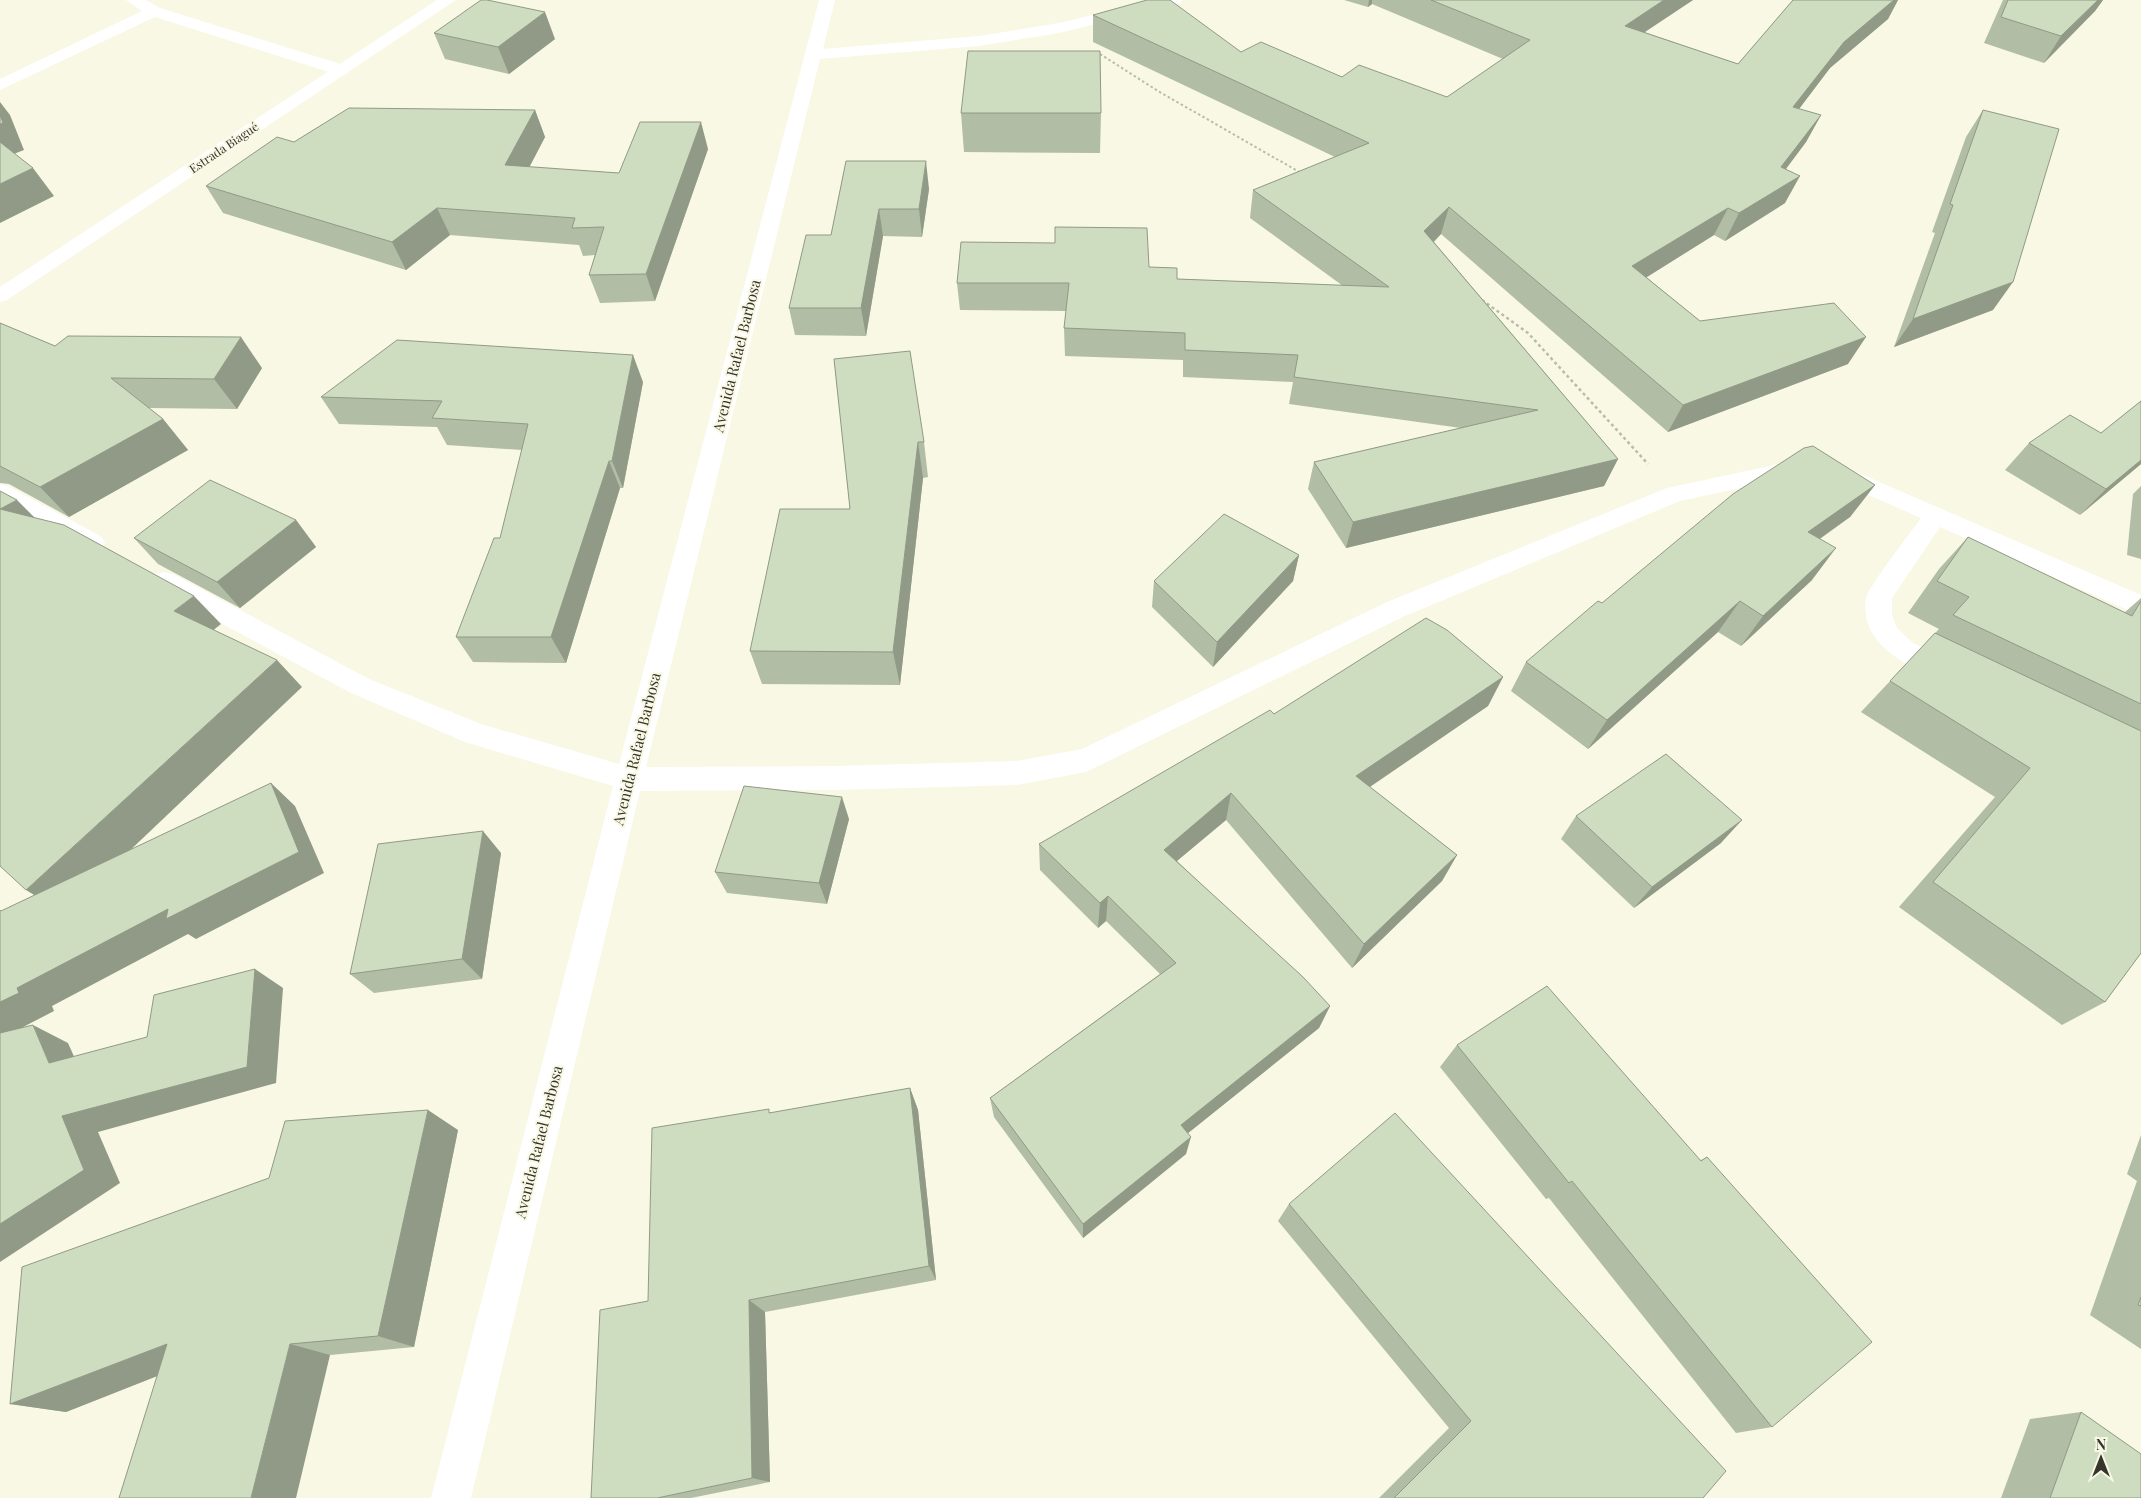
<svg xmlns="http://www.w3.org/2000/svg" width="2141" height="1498" font-family="'Playfair Display',serif">
	<style>
		.lines { fill: none; stroke-linecap: round; stroke-linejoin: round }
		.path-far1 { stroke: #bbbbab; stroke-width: 2; stroke-dasharray: 2.5 2.5; stroke-linecap: butt }
		.path { stroke: #bbbbab; stroke-width: 2.5; stroke-dasharray: 3 3; stroke-linecap: butt }
		.minor { fill: #fff; fill-rule: evenodd }
		.secondary { fill: #fff; fill-rule: evenodd }
		.wall { fill: #b1bda5 }
		.shaded-wall { fill: #909a86 }
		.building { fill: #cedcc0; stroke: #909a86 }
		.labels { text-anchor: middle; stroke-width: 4; stroke-linejoin: round; paint-order: stroke }
		.far-street-label { font-size: 12px; fill: #35352e; stroke: #f8f8e4 }
		.street-label { font-size: 15px; fill: #35352e; stroke: #f8f8e4 }
	</style>
	<rect width="100%" height="100%" fill="#f8f8e4"/>
	<g class="lines">
		<!-- path-far1 -->
		<path class="path-far1" d="M1100,54l58,37 143,82"/>
		<!-- path -->
		<path class="path" d="M1482,300l46,33 120,131"/>
		<!-- minor -->
		<g class="minor">
			<path d="M126,0h20l14,8 187,58 2,4 -2,4h-12l-180,-57 -155,73v-11l142,-68z"/>
			<path d="M819,0h16l-12,49 156,-13 80,-13 96,-23h27l-2,3 -121,30 -80,13 -159,13 -174,708 189,-1 182,-5 65,-12 305,-147 280,-114 130,-28 8,2 4,6 -4,6 -8,2 -117,25 -275,115 -319,156 -69,13 -182,5 -195,1 -169,707h-40l182,-712 -148,-44 -114,-49 -196,-105 -3,-7 3,-7 9,-2 9,2 196,105 112,45 138,40z"/>
			<path d="M1840,465l301,130v21l-201,-89 -48,71v17l5,13 16,15 44,21 4,7 -4,7 -9,3c-36,-11 -90,-36 -82,-83 3,-12 45,-66 55,-80l-89,-39 -4,-6 4,-6z"/>
			<path d="M0,484l8,2 94,51 3,6 -3,6 -9,3 -9,-3 -84,-47z"/>
		</g>
		<!-- secondary -->
		<path class="secondary" d="M437,0h19l-449,300 -7,2v-15z"/>
	</g>
	<!-- wall -->
	<g class="wall">
		<path d="M1344,0h349l-49,32 94,32 55,-64h-2h107l-10,19 -58,49 -31,41 22,6 -15,27 -20,27 -1,34 -60,38 -11,-6 -68,42 54,44 148,43 -180,68 -227,-198 -7,8 184,217 -14,27 -258,62 -38,-59 6,-27 147,-34 -172,-24 4,-22 -110,-5v-17l-118,-4 -1,-28 2,-17 -106,-1 -3,-27 192,-16 28,12 166,7 -93,-68 3,-28 82,-33 -242,-115v-27l249,62 105,20 56,-38 -131,-55 -4,3z"/>
		<path d="M2003,0h100l-8,11 -51,52 -60,-20z"/>
		<path d="M434,33l121,6 -46,35 -64,-15z"/>
		<path d="M535,110l10,27 -16,30 90,6 89,-24 -53,152 -55,2 -11,-28 6,-20 -12,1 -4,-11 -129,-10 -44,35 -183,-57 -17,-27 88,-44z"/>
		<path d="M1983,110l10,200 -99,37 41,-114 -3,-1 34,-95z"/>
		<path d="M961,113h140l-1,40 -136,-1z"/>
		<path d="M846,161l83,28 -7,48 -39,-1 -17,100 -71,-1 -6,-27 42,-73z"/>
		<path d="M0,323l55,23 207,22 -25,41 -88,-1 14,11 25,31 -119,67 -60,-33 -9,-1z"/>
		<path d="M834,359l90,83 4,35 -5,1 -23,207 -138,-1 -12,-33 100,-142z"/>
		<path d="M643,382l-20,106h-3l-54,175 -93,-1 -17,-25 44,-99 22,-88 -75,-5 -10,-18 -98,-3 -18,-27z"/>
		<path d="M2141,401v63l-61,51 -75,-45 24,-27 72,-10z"/>
		<path d="M1875,485l-25,32 -30,22 -8,41 -71,66 -23,-14 -130,117 -77,-58 15,-29z"/>
		<path d="M2141,486v73l-14,-4 6,-61z"/>
		<path d="M296,520l20,27 -76,61 -82,-44 -24,-26z"/>
		<path d="M1968,537l156,76 17,-15v355l-36,49 -43,23 -163,-118 96,-110 -134,-85 78,-83 -31,-16 31,-44z"/>
		<path d="M1299,555l-6,26 -80,86 -61,-60 2,-26z"/>
		<path d="M1503,677l-15,29 -118,81 87,68 -15,26 -90,87 -126,-148 -49,41 153,145 -11,22 -131,105 -2,21 -103,84 -89,-121 -4,-19 170,-124 -54,-53 -8,7 -58,-58 -1,-26 235,-130z"/>
		<path d="M1576,816l145,27 -87,65 -73,-69z"/>
		<path d="M849,819l-22,85 -100,-11 -12,-21z"/>
		<path d="M501,853l-19,126 -108,14 -24,-19z"/>
		<path d="M1457,1045l244,115 6,-3 65,270 -36,6 -187,-235 -3,1 -106,-132z"/>
		<path d="M910,1088l8,22 18,170 -171,32 5,170 -79,16h-100l57,-197 124,-188z"/>
		<path d="M458,1130l-44,217 -84,8 -173,21 -91,36 -56,-8z"/>
		<path d="M2141,1135v214l-51,-34 47,-134 -10,-7z"/>
		<path d="M1289,1204l414,294h-324l70,-70 -171,-207z"/>
		<path d="M2081,1412l60,86h-140l29,-79z"/>
	</g>
	<!-- shaded-wall -->
	<g class="shaded-wall">
		<path d="M1369,0h3v4l-4,3z"/>
		<path d="M1664,0h29l-78,52 10,-26z"/>
		<path d="M1894,0h4l-10,19 -58,49 -50,66 13,-27 51,-65z"/>
		<path d="M2098,0h5l-8,11 -51,52 17,-27z"/>
		<path d="M545,12l10,27 -46,35 -11,-27z"/>
		<path d="M0,102l10,13 14,35 -18,7 -6,-8z"/>
		<path d="M535,110l10,27 -29,56 -11,-28z"/>
		<path d="M1821,115l-15,27 -39,52 14,-27z"/>
		<path d="M701,122l7,27 -53,152 -9,-27z"/>
		<path d="M926,161l3,28 -7,48 -3,-28z"/>
		<path d="M33,168l21,28 -54,27v-39z"/>
		<path d="M1800,176l-15,27 -60,38 14,-28z"/>
		<path d="M1449,207l-8,27 -24,24 7,-27z"/>
		<path d="M437,208l13,27 -44,35 -14,-28z"/>
		<path d="M1728,208l-14,27 -94,59 12,-28z"/>
		<path d="M879,209l4,27 -17,100 -5,-28z"/>
		<path d="M2013,282l-20,28 -99,37 19,-28z"/>
		<path d="M241,337l21,31 -25,41 -23,-30z"/>
		<path d="M1866,337l-18,27 -180,68 15,-27z"/>
		<path d="M633,355l10,27 -20,106 -11,-27z"/>
		<path d="M163,419l25,31 -119,67 -29,-30z"/>
		<path d="M918,442l5,36 -23,207 -7,-33z"/>
		<path d="M1618,459l-14,27 -258,62 7,-26z"/>
		<path d="M2141,460v4l-61,51 26,-26z"/>
		<path d="M609,461l11,27 -54,175 -15,-26z"/>
		<path d="M1875,485l-25,32 -65,46 23,-31z"/>
		<path d="M17,500l30,30 -47,-21z"/>
		<path d="M296,520l20,27 -76,61 -23,-26z"/>
		<path d="M1836,548l-24,32 -71,66 22,-30z"/>
		<path d="M1299,555l-6,26 -80,86 4,-25z"/>
		<path d="M194,596l27,28 -20,16 -27,-29z"/>
		<path d="M1740,601l-22,31 -130,117 19,-29z"/>
		<path d="M277,660l25,27 -238,226 -38,-23z"/>
		<path d="M1503,677l-15,29 -142,97 10,-27z"/>
		<path d="M271,783l24,23 29,67 -128,66 -8,-5 -136,72 2,5 -54,28v-37z"/>
		<path d="M1231,793l-5,27 -66,55 4,-25z"/>
		<path d="M842,797l7,22 -22,85 -8,-21z"/>
		<path d="M1742,820l-21,23 -87,65 18,-21z"/>
		<path d="M483,831l18,22 -19,126 -20,-20z"/>
		<path d="M1457,855l-15,26 -90,87 12,-24z"/>
		<path d="M1108,896l-2,25 -8,7 2,-25z"/>
		<path d="M255,969l28,19 -7,95 -178,49 22,51 -120,79v-38l62,-108z"/>
		<path d="M1330,1006l-11,22 -142,114 4,-17z"/>
		<path d="M33,1025l35,18 16,36 -35,-16z"/>
		<path d="M910,1088l8,22 18,170 -7,-14z"/>
		<path d="M428,1110l30,20 -44,217 -36,-11z"/>
		<path d="M1191,1137l-5,17 -103,84v-14z"/>
		<path d="M749,1300l16,12 5,170 -18,-4z"/>
		<path d="M167,1344l46,10 -147,58 -56,-8z"/>
		<path d="M290,1344l40,11 -34,143h-45z"/>
	</g>
	<!-- building -->
	<g class="building">
		<path d="M481,0h6l58,12 -47,35 -64,-14z"/>
		<path d="M1147,0h23l71,52 20,-10 81,35 17,-12 88,32 83,-57 -99,-40h233l-39,26 113,38 55,-64h101l-50,42 -51,65 28,8 -40,52 19,9 -61,37 -11,-5 -96,58 68,55 134,-18 32,34 -183,68 -234,-198 -25,24 194,228 -265,63 -39,-60 224,-52 -244,-33 4,-22 -113,-5v-17l-121,-5 5,-45h-112l4,-41 94,1v-16l92,1 2,39 28,1v11l212,8 -136,-97 116,-47 -276,-128z"/>
		<path d="M2008,0h90l-37,36 -60,-19z"/>
		<path d="M968,51h132l1,62h-140z"/>
		<path d="M349,108l186,2 -30,55 114,8 21,-51h61l-55,152 -57,1 15,-48 -32,1 3,-10 -138,-10 -45,34 -186,-56 71,-49 17,5z"/>
		<path d="M1983,110l76,19 -46,153 -100,37 40,-114 -3,-1z"/>
		<path d="M0,115l3,8 -3,1z"/>
		<path d="M0,142l33,26 -33,16z"/>
		<path d="M846,161h80l-7,48h-40l-18,99h-72l17,-73h25z"/>
		<path d="M0,323l55,23 13,-10 173,1 -27,42 -103,-1 52,41 -123,68 -40,-21z"/>
		<path d="M397,340l236,15 -21,106h-3l-58,176h-95l38,-99h6l28,-114 -96,-6 10,-17 -121,-4z"/>
		<path d="M910,351l14,91h-6l-25,210 -143,-1 30,-142h70l-16,-150z"/>
		<path d="M2141,401v59l-35,29 -77,-46 41,-28 31,18z"/>
		<path d="M1813,446l62,39 -67,47 28,16 -73,68 -23,-15 -133,119 -81,-58 72,-61 4,2 131,-109 71,-46z"/>
		<path d="M210,480l86,40 -79,62 -83,-44z"/>
		<path d="M0,491l17,9 -17,9z"/>
		<path d="M0,509l64,16 130,71 -20,15 103,49 -251,230 -26,-24z"/>
		<path d="M1224,514l75,41 -82,87 -63,-61z"/>
		<path d="M1968,537l164,79 9,-15v103l-188,-89 16,-18 -32,-16z"/>
		<path d="M1426,618l21,12 56,47 -147,99 101,79 -93,89 -133,-151 -67,57 139,127 27,29 -149,119 10,12 -108,87 -93,-126 186,-135 -68,-67 -8,7 -61,-59 231,-134 4,4z"/>
		<path d="M1935,633l206,98v222l-36,49 -172,-120 97,-114 -140,-87z"/>
		<path d="M1666,754l76,66 -90,67 -76,-71z"/>
		<path d="M271,783l28,69 -133,67 2,-10 -151,79 2,5 -19,9v-92l1,1z"/>
		<path d="M744,786l98,11 -23,86 -104,-11z"/>
		<path d="M483,831l-21,128 -112,15 28,-130z"/>
		<path d="M255,969l-8,98 -185,49 22,54 -84,54v-191l33,-8 16,38 98,-26 7,-42z"/>
		<path d="M1547,986l154,175 6,-4 165,185 -100,85 -200,-246 -3,2 -112,-138z"/>
		<path d="M910,1088l19,178 -180,34 3,178 -95,20h-66l9,-188 48,-9 4,-173 117,-19v4z"/>
		<path d="M428,1110l-50,226 -88,8 -39,154h-132l48,-154 -157,60 12,-137 247,-89 16,-57z"/>
		<path d="M1395,1113l331,358 -23,27h-309l77,-77 -182,-217z"/>
		<path d="M2141,1297v9l-3,-1z"/>
		<path d="M2081,1412l60,42v44h-91z"/>
	</g>
	<g class="labels">
		<!-- far-street labels -->
		<g class="far-street-label">
			<text transform="translate(224 148) rotate(-34)" y="4">Estrada Biagué</text>
		</g>
		<!-- street labels -->
		<g class="street-label">
			<text transform="translate(737 356) rotate(-76)" y="5">Avenida Rafael Barbosa</text>
			<text transform="translate(637 749) rotate(-76)" y="5">Avenida Rafael Barbosa</text>
			<text transform="translate(539 1142) rotate(-76)" y="5">Avenida Rafael Barbosa</text>
		</g>
	</g>
	<!-- north arrow -->
	<g transform="translate(2101 1458)" stroke="#f8f8e4" stroke-width="4" paint-order="stroke">
	<path d="M0-4L9 19L0 12L-9 19Z" fill="#35352e"/>
	<text y="-8" font-size="14" font-weight="bold" text-anchor="middle" fill="#35352e">N</text>
	</g>
</svg>
